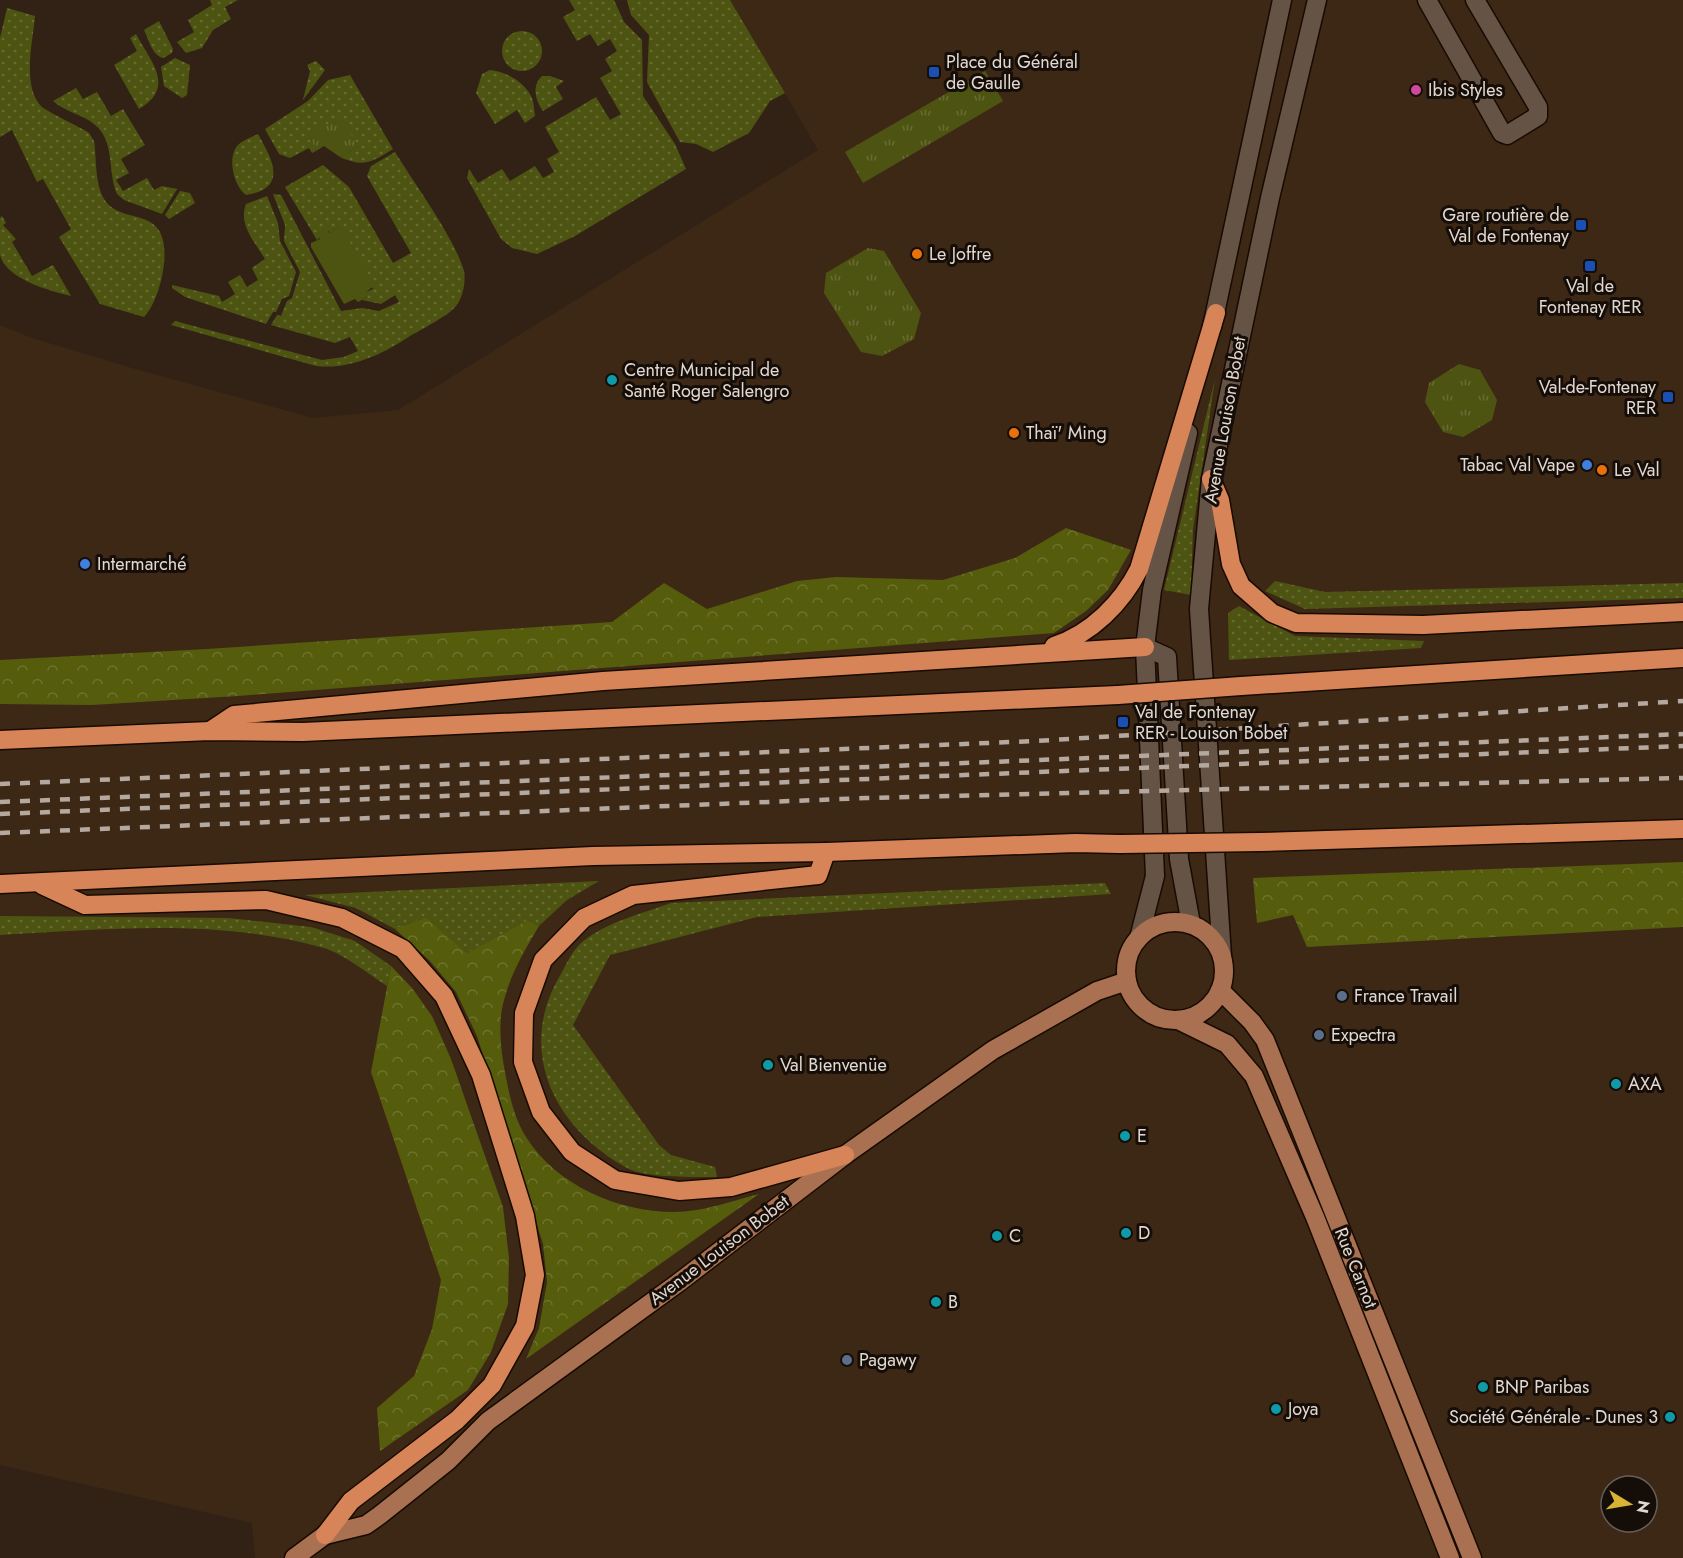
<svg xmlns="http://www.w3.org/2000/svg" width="1683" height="1558" font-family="Jost,sans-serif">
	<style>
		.built { fill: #3d2816; fill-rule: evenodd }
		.grass { fill: url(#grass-dots) }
		.forest { fill: url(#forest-crowns) }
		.park { fill: url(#park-tufts) }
		.garden { fill: #4d5411 }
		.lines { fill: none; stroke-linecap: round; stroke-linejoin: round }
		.secondary-casing { stroke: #190b02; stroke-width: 21 }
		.primary-casing { stroke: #190b02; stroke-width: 21 }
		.highway-casing { stroke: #190b02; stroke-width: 21 }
		.secondary { stroke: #655446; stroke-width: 18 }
		.primary { stroke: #a97151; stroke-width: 18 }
		.highway { stroke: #d78558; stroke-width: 18 }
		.rail { stroke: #b4a89f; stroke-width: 4.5; stroke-dasharray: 10 10; stroke-linecap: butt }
		.highway-bridge-casing { stroke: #190b02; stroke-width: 21; stroke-linecap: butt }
		.highway-bridge { stroke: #d78558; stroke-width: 18 }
		.transit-dot { fill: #1a4fb4; stroke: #140d08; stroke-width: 2 }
		.hotel-dot { fill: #d1479c; stroke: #140d08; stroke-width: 2 }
		.food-dot { fill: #e8710a; stroke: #140d08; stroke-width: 2 }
		.culture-dot { fill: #0f9aa8; stroke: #140d08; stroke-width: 2 }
		.shop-dot { fill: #3f7fe0; stroke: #140d08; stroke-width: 2 }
		.service-dot { fill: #5c6f8a; stroke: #140d08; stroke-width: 2 }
		.labels { text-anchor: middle; stroke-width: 6; stroke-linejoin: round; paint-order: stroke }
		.poi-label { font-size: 18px; fill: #e3d8d0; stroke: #140d08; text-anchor: start }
		.street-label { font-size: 18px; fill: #e3d8d0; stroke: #140d08 }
	</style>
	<defs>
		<pattern id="grass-dots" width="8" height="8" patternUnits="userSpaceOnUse" patternTransform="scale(1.5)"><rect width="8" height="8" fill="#4d5411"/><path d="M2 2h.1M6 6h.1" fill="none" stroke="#666c33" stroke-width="1.8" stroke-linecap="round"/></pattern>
		<pattern id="forest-crowns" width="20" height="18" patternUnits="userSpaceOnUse" patternTransform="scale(1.5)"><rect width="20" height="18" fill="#555c0c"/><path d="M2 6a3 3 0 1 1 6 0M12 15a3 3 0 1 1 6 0" fill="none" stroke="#6d732e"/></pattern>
		<pattern id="park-tufts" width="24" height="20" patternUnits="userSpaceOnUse" patternTransform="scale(1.5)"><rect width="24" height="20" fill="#4d5411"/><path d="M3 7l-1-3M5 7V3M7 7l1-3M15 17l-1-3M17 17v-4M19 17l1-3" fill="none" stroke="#666c33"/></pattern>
	</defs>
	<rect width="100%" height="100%" fill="#312215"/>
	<!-- built -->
	<path class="built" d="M730,0h953v1558h-1428l-3,-35 -252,-58v-1140l32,13 100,30 181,50 85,-8 420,-260zM1611,1486h36v36h-36z"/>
	<!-- grass -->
	<g class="grass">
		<path d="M210,0h28l-13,7 6,12 -18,11 -11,18 -16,5 -9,-11 17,-10 -6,-12 24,-15z"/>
		<path d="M569,0h45l10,22 18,18 1,56 32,48 11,25 -111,67 -38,18 -25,-6 -11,-9 -34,-61 2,-9 9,14 24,-14 8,12 25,-15 8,12 11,-6 -7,-13 12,-7 -14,-25 51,-30 14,23 11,-6 -21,-36 12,-7 -7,-12 12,-8 -7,-12 -12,7 -8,-12 -13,7 -14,-24 12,-7z"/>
		<path d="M627,0h103l55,93 -15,8 -21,32 -36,19 -17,-8 -16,-2 -33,-60 2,-47 -18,-20z"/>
		<path d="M7,8l28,8c-2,25 -13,67 5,89 6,7 39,21 49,28l5,8c3,18 0,47 13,62 12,14 33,11 46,21 23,16 7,77 -9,93l-44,-13 -41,-67 12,-8 -28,-50 -6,3 -25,-52 -12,7v-99z"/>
		<path d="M159,21l14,28 -1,4 -9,5c-11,-3 -14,-18 -19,-28z"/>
		<circle cx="522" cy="51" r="20"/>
		<path d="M136,34c14,27 41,53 3,75l-25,-44 23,-14 -7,-13z"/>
		<path d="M175,58l15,7 -3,30 -5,3 -18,-12 -3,-19z"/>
		<path d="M316,61l9,9 -22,30 7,-29 -3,-6z"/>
		<path d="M490,70c15,1 34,12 41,26 3,5 3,14 4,20l-10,7 -8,-13 -22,14 -19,-31 6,-19z"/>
		<path d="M350,75l43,74c-21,13 -29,19 -53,8l19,-11 -50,-11 7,16 -4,2 -3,-5 -19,10 -11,-4 -14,-25 43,-28 20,-21z"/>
		<path d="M542,76h8l14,5 -8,6 7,12 -20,12c-7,-10 -12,-25 -1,-35z"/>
		<path d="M76,88l7,11 14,-7 14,24 12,-7 22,36 -24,14 8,14 -13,7 7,11 24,-13 7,12 8,-4 15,3 -15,25 -38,-14 -7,-6c-10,-22 -1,-53 -23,-70 -12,-10 -29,-12 -41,-23z"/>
		<path d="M258,134c14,25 31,54 -12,61 -12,-9 -19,-36 -9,-49 4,-5 15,-9 21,-12z"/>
		<path d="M395,152c19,31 60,87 69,119 2,10 -1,27 -8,35 -8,10 -34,23 -46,30 -27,18 -60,34 -94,30l-145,-41 4,-4 147,39 22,-3 14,-6 -8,-14 -15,6 -64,-18 6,-10 4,1 6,-15 5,-3 8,-26 -16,-31 1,-16 -12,-31 8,1 60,116 21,-3 17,3 20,-9 -4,-7 -14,9 -19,-4 5,-3 -3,-4 9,-4 -35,-62 -8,6 -2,-3 -11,10 -32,-53 38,-22 26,22 44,76 18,-10 -44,-77 4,-10z"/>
		<path d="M180,191l10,2 5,10 -26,16 -4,-4z"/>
		<path d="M267,196l11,27 2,18 16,31 -7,24 -7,3 -6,13h-3l-7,12 -81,-27 -13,-9v-3l47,11 3,6 13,-8 -7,-12 12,-7 7,12 11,-7 -6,-12 13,-9c-10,-17 -27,-34 -19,-55z"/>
		<path d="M2,216l4,7 -3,2 13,14 -4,3 20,34 21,-11 18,31c-21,-5 -65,-17 -71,-41 0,-11 0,-26 0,-37z"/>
		<path d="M1215,379l-22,151 -2,65 -27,-5z"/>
		<path d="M1275,581l50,11 358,-9v15l-378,11 -40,-18z"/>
		<path d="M1239,606l56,30 129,5 -3,7 -192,12 -1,-47z"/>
		<path d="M599,881l-32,19 -28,26 -11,-6 -61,33 -41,-36 -31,12 -39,-21 -51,-13z"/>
		<path d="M1105,883l6,11 -354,23 -147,38 -37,70 86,120 12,10 44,12 2,10c-22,0 -72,1 -90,-9 -73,-40 -112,-118 -66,-194 5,-9 11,-23 19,-30 25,-22 61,-30 91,-41z"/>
		<path d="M0,916l228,2 83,9 44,14 36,25 -4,20c-17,-11 -43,-32 -63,-38 -104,-30 -217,-19 -324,-13z"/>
	</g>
	<!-- forest -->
	<g class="forest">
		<path d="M1066,528l65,22 -23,40 -22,21 -32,22 -816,63 -146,9 -92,-1v-44l207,-11 405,-27 52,-39 43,26 90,-28 39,-4 107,3 72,-22z"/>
		<path d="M1683,862v65l-376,20 -14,-32 -36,8 -4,-45z"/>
		<path d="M426,917l41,36 61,-33 11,6c-15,25 -29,49 -36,78 -5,20 -2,47 2,68 4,22 9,46 21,65 30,48 92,75 148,75 27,0 58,-11 85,-18l-233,165 13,-31 8,-46 -4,-38 -66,-208 -21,-44 -27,-32 -34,-31z"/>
		<path d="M391,966l21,22 20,28 19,43 52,148 6,51 -1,46 -17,48 -23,38 -88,61 -3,-43 37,-32 18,-47 9,-49 -70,-208z"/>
	</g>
	<!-- park -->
	<g class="park">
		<path d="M985,71l18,30 -140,82 -18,-31z"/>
		<path d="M340,117l19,29 -19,11 -16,-11 -8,5 -7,-16z"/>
		<path d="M868,248l16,3 37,62 -7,26 -32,17 -21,-4 -37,-59 2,-20z"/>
		<path d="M1459,364l21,6 17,30 -5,20 -29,17 -20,-5 -18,-30 4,-19z"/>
	</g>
	<!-- garden -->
	<path class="garden" d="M338,227l4,1 33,57 -10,8 2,4 -9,5 -3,-3 -11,5 -33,-57v-4l9,-4 -2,-4 9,-5 3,3z"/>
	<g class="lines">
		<!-- secondary casing -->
		<g class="secondary-casing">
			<g id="secondary">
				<path d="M1427,0l75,133 5,2 31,-19v-9l-63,-107"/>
				<path d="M1212,327l70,-327"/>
				<path d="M1145,647l22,10 12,202 12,65"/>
				<path d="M1139,938l16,-62 -10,-229 7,-57 36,-157"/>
				<path d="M1222,956l-23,-347 12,-130 59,-281 47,-198"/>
			</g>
		</g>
		<!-- primary casing -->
		<g class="primary-casing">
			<g id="primary">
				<circle cx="1175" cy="971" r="49"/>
				<path d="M1220,990l32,32 13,18 207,518"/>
				<path d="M1178,1020l49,24 27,32 61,141 135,341"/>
				<path d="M294,1558l31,-23 41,-10 14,-10 68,-54 40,-40 190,-138 167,-128 148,-105 104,-59 30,-10"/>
			</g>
		</g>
		<!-- highway casing -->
		<g class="highway-casing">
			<g id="highway">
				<path d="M1211,479l9,21 11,64 10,22 31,27 24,10 127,2 260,-13"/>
				<path d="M1054,646c37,-12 68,-43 85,-77l77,-256"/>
				<path d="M1241,686l442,-28"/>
				<path d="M210,731l24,-16 369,-34 542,-34"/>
				<path d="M0,740l210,-9 93,1 815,-37"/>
				<path d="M1260,842l423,-13"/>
				<path d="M826,852l-8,23 -185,20 -49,23 -41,42 -19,53 -1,49 18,50 31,40 43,28 64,11 52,-4 114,-32"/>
				<path d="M0,884l593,-28 233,-4 249,-9 45,1"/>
				<path d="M42,885l43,20 181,-5 76,18 61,31 41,47 37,79 44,141 10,59 -10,51 -33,59 -35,35 -106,81 -26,34"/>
			</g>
		</g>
		<!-- secondary -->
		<use href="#secondary" class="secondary"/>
		<!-- primary -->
		<use href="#primary" class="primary"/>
		<!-- highway -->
		<use href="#highway" class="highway"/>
		<!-- rail -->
		<g class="rail">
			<path d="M0,784l1035,-43 648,-40"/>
			<path d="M0,802l1683,-68"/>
			<path d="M0,814l1683,-68"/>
			<path d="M0,833l866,-35 817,-20"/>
		</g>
		<!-- highway-bridge casing -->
		<g class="highway-bridge-casing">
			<g id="highway-bridge">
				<path d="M1118,695l123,-9"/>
				<path d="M1120,844l140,-2"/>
			</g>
		</g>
		<!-- highway-bridge -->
		<use href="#highway-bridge" class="highway-bridge"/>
	</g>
	<!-- markers -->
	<g class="transit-dot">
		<rect x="928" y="66" width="12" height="12" rx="3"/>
		<rect x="1575" y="219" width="12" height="12" rx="3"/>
		<rect x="1584" y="260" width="12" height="12" rx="3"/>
		<rect x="1662" y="391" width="12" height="12" rx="3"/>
		<rect x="1117" y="716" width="12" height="12" rx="3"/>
	</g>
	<circle class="hotel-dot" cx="1416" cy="90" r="6"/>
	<g class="food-dot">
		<circle cx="917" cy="254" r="6"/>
		<circle cx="1014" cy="433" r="6"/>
		<circle cx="1602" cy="470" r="6"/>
	</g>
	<g class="culture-dot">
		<circle cx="612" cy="380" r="6"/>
		<circle cx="768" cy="1065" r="6"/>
		<circle cx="1616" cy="1084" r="6"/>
		<circle cx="1125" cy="1136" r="6"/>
		<circle cx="1126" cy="1233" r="6"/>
		<circle cx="997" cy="1236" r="6"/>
		<circle cx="936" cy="1302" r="6"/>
		<circle cx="1483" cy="1387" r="6"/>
		<circle cx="1276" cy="1409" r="6"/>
		<circle cx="1670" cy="1417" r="6"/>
	</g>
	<g class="shop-dot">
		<circle cx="1587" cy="465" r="6"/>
		<circle cx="85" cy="564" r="6"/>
	</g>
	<g class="service-dot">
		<circle cx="1342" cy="996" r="6"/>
		<circle cx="1319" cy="1035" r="6"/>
		<circle cx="847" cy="1360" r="6"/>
	</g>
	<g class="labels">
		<!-- poi labels -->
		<g class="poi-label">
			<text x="946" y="68">Place du Général<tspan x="946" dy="21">de Gaulle</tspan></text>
			<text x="1428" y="96">Ibis Styles</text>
			<text x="1569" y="221" text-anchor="end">Gare routière de<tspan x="1569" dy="21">Val de Fontenay</tspan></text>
			<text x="929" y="260">Le Joffre</text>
			<text x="1590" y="292" text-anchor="middle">Val de<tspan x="1590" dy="21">Fontenay RER</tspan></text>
			<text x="624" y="376">Centre Municipal de<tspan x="624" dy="21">Santé Roger Salengro</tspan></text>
			<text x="1656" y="393" text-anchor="end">Val-de-Fontenay<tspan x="1656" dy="21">RER</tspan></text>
			<text x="1026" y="439">Thaï' Ming</text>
			<text x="1575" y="471" text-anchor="end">Tabac Val Vape</text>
			<text x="1614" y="476">Le Val</text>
			<text x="97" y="570">Intermarché</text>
			<text x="1135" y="718">Val de Fontenay<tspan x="1135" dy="21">RER - Louison Bobet</tspan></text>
			<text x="1354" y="1002">France Travail</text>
			<text x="1331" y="1041">Expectra</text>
			<text x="780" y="1071">Val Bienvenüe</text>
			<text x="1628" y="1090">AXA</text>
			<text x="1137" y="1142">E</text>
			<text x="1138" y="1239">D</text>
			<text x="1009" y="1242">C</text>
			<text x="948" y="1308">B</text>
			<text x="859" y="1366">Pagawy</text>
			<text x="1495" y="1393">BNP Paribas</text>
			<text x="1288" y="1415">Joya</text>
			<text x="1658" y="1423" text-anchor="end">Société Générale - Dunes 3</text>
		</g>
		<!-- street labels -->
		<g class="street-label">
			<text transform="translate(1225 420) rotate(-80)" y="6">Avenue Louison Bobet</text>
			<text transform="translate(719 1250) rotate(-37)" y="6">Avenue Louison Bobet</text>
			<text transform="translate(1356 1268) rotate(68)" y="6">Rue Carnot</text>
		</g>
	</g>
	<!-- north arrow -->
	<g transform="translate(1629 1504) rotate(101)"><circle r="28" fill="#140d08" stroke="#675e58" stroke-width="1.5"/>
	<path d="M0-4.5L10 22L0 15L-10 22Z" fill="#d9b334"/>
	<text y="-9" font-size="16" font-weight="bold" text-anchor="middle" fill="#e3d8d0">N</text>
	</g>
</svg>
